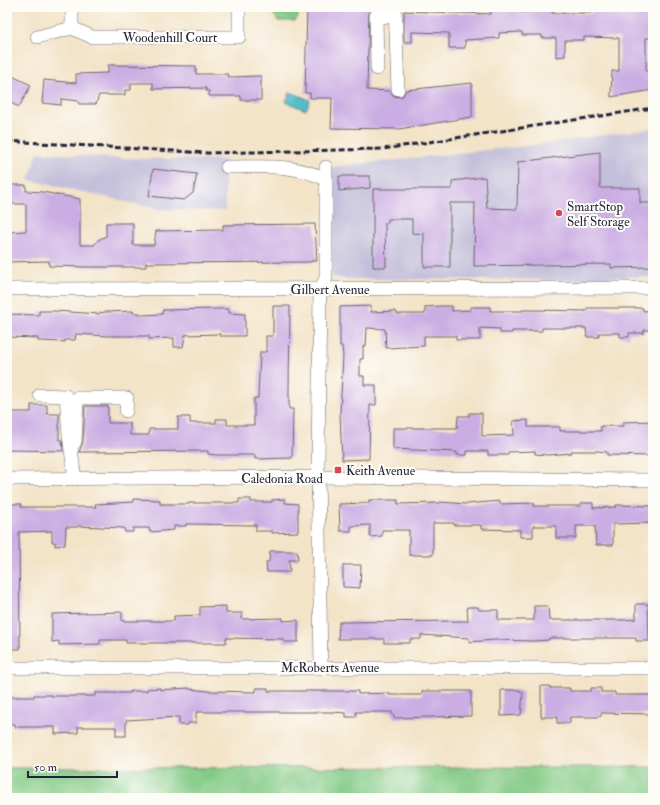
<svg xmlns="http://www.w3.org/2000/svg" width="660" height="805" font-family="'IM FELL Double Pica',serif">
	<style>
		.industrial { fill: #c4c0db }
		.green { fill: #83ca86; stroke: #527660 }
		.water { fill: #52bfcb; stroke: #3a7083 }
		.building { fill: #cbade3 }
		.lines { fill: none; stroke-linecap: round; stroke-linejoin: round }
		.minor-casing { stroke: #6b666c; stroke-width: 14 }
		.minor { stroke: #fff; stroke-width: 13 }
		.rail { stroke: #22223b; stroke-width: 3; stroke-dasharray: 6 3; stroke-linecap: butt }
		.poi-dot { fill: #d1495b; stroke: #fdfcf7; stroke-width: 1.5 }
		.labels { text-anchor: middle; stroke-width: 4; stroke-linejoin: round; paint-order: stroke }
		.street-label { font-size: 13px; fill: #22223b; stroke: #fdfcf7 }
		.poi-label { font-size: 13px; fill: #22223b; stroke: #fdfcf7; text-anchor: start }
	</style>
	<rect width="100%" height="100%" fill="#fdfcf7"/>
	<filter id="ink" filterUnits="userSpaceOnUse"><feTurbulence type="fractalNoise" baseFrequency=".025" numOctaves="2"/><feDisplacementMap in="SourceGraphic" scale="8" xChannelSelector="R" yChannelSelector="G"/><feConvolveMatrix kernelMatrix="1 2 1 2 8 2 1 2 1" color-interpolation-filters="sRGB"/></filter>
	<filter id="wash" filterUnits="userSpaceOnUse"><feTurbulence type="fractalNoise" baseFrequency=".012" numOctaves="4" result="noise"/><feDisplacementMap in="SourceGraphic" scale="16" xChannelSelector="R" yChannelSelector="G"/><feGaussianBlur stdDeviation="0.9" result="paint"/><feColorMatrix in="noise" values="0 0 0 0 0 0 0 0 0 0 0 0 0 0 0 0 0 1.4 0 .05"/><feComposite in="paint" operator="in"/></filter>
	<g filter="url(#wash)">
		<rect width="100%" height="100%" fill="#f3e3c7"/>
		<!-- industrial -->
		<g class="industrial">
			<path d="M653,128v149h-45v3l-261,-1 -15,-2 -1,-110 211,-23z"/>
			<path d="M38,152l73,6 114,2v51l-67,-2 -129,-29z"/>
		</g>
		<!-- green -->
		<g class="green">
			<path d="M288,7h9l1,10 -3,4h-17l-5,-8 14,-1z"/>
			<path d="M653,767v31h-646v-30z"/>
		</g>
		<!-- water -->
		<path class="water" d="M290,92l20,8 -4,10 -20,-8z"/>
		<g id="blocks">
			<!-- building -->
			<g class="building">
				<path d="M307,7h62l-2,83 23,1 4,5 5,1 4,-1 3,-6 66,-7v34l-73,12 -68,-1 1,-30h-22v-5h-5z"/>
				<path d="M592,7h61v31h-7v33h7v19l-42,7 1,-26h7v-33l-35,-1v3h-19v16l-9,1v-19h-14v-3h-20v-3l-23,1v5l-34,2v8h-16v-15l-37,-1v10h-8v-31l87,3v-4h29v2h22v-3h10v4h40z"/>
				<path d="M108,65l88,1v8h32l1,3 32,-1v24h-20v-4h-32v-5h-3v-3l-53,1v-6h-22v7h-6v5h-26l-3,9h-17l-1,-3 -17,-2v6l-19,-2 2,-23 32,3v-9l32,-1z"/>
				<path d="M10,75l21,10 -12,22 -12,-6v-21z"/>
				<path d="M600,152v36h40v15h13v64l-42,1v-4l-137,2 1,-63h-25v64h-26v-33l-12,-1v-14h-24v4h-3l1,44h-13v-78h79v-8l33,-4 2,31 30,1 1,-47z"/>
				<path d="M153,169l44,5 -4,19 -9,7 -35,-4z"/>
				<path d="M339,176h31v12l-31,3z"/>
				<path d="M7,185h19v6l17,1 37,7v46h14l4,-5 8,-4v-13h27v22h21l2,-14 67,-1v-5l92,-1 2,37h-6v1l-165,1v4h-60l-37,-1v-5l-42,1 1,-30 18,-1v-27h-19z"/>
				<path d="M273,306h17l-1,83v20h4l-1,49 -37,1v-4h-39l-8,-1v-3l-129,1 4,-10 2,-36h23v17h22v12h19v-6h29v-12h12v6h26v-4h11v6h27v-27h4l2,-46h6v-16h7z"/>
				<path d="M371,306v6l25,-1 1,3h28v-7l15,-1h12v5l19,-1v-3h19v4h32v-1h13l51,1 1,-3h56v3l10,-1v20h-9v3h-15v4h-9v-4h-21v4h-12l-1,-9h-44v3h-30v2h-12v-4l-20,-1v12h-24v-4h-32v10l-38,2 -1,-19 -18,-1 -1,18h-3v13h-3v17h4v9h12v20h-6l-1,54 -27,1 -2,-46 3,-58 -1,-10h-2v-39z"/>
				<path d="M219,309h10v4l16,1v22h-25v-2l-35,1 -2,12h-9v-9l-25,1v-3h-42l-31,-2 -1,6h-10v2l-27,-1v-3l-31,-1v-23l32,1v-4h16l44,3v-1l7,-1 27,-1v2h7l1,2 21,-1 1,-4z"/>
				<path d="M31,405h16v9h12v26h3l1,11 -56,-1v-29h3v-9h21z"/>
				<path d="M469,413h13v23l32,-1 -1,-14 15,-1v7h32v4h41v-5h22v-4l30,-1v35l-46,-1v-3l-10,-1h-26v2l-23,2 -13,-1v-3l-27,1v3h-20v-4h-21v4h-10v-3l-64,-3v-21h64l1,-12h11z"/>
				<path d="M134,499l26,1v4h29v-1h50v-4h12v3h21v-2l13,-1v4l13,1v28l-26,1v-2h-16v-6l-70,-1v2h-12v4l-24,2 -1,-4h-16v4h-8l-1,-4 -46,-2v1h-12l-1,18 -10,1v-4h-3v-11l-33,1 1,117h-13v-145h14v3h75l-1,-3 39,-2z"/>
				<path d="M369,500h29v4l41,-1 1,-1 27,2 33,-3v3l34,-1v3h47v-3h12v5l23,-1v-2l37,1v17l-40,1v21h-17l-1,-19h-19v12h-20v-12h-23v11h-13v-7l-39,-1v-4h-27v-2h-21v32h-24v-25h-27v6l-12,1v-12l-19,1v5h-11l-1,-27 30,-1z"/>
				<path d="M270,551h27l1,9h-9l1,12h-23l-1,-10h3z"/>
				<path d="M343,565h18l-1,23 -17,-1z"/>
				<path d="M636,604h12l1,37h-13v-3h-87v2l-16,1 -39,-1 -25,2v-4l-48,-3v4h-11v4h-26v-4h-46l1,-17 129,-1 -1,-14h11l1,3h19v10h36v-14h14l1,14h75l12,-1z"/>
				<path d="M226,606v7h16v6l41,-1v3l15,-1v22h-14v-3l-58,-1v5h-100v-3h-26v4l-41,1v-4l-7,1v-28l70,-2v9h52v-5l26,-1v-8z"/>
				<path d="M541,686h9v2h20v3h21v-3h10v4h14v3h38v19l-52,-1v3l-3,1h-28v6h-13v-6h-16z"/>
				<path d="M160,688v2l29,-2v1l19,2 48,1v-4h12v3h90v3l31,-1v2h33v-4h49v25l-77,2 -2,-6h-36v5h-10v-4l-14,-1h-136v11h-8v2h-9v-8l-53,3v16h-10v-9h-38v6l-23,1v-7h-40v-3h-8v-27h27v-2h17v1h44v-3h35v-2h17v-2z"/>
				<path d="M501,690h19v2h3l-2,23 -20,1z"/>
			</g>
		</g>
	</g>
	<g filter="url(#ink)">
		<use href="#blocks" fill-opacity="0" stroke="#6b666c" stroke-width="1"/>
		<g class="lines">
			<!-- minor casing -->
			<g class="minor-casing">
				<g id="minor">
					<path d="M395,7l3,82"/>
					<path d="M72,28v-21"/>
					<path d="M37,37l35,-9 20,9h147v-30"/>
					<path d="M377,69l-1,-53 19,1"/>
					<path d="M227,167c38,0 63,-4 99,12"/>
					<path d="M7,289l646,-1"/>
					<path d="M40,395l26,1 3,39 6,44"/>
					<path d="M71,447l4,-5 2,-44h50l-1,13"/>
					<path d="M7,479l311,-2 335,3"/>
					<path d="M321,667l-3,-201 2,-177 6,-11v-111"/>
					<path d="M7,668h646"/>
				</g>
			</g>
			<!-- minor -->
			<use href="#minor" class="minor"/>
			<!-- rail -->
			<path class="rail" d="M7,141l200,12 176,-4 270,-41"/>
		</g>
	</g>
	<!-- markers -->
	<g class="poi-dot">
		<circle cx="559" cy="213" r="4"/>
		<rect x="334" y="466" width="8" height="8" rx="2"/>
	</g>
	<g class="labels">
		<!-- street labels -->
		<g class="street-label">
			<text x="170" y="42">Woodenhill Court</text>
			<text x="330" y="294">Gilbert Avenue</text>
			<text x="282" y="483">Caledonia Road</text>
			<text x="330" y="672">McRoberts Avenue</text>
		</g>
		<!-- poi labels -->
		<g class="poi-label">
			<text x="567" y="211">SmartStop<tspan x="567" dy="15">Self Storage</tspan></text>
			<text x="346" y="475">Keith Avenue</text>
		</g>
	</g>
	<!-- margin -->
	<rect width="660" height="805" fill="none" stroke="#fdfcf7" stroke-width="24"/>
	<!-- scale -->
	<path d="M28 771v6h89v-6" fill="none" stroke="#22223b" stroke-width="2"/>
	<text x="34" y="771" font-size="12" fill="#22223b" stroke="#fdfcf7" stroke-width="3" paint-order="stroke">50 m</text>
</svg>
